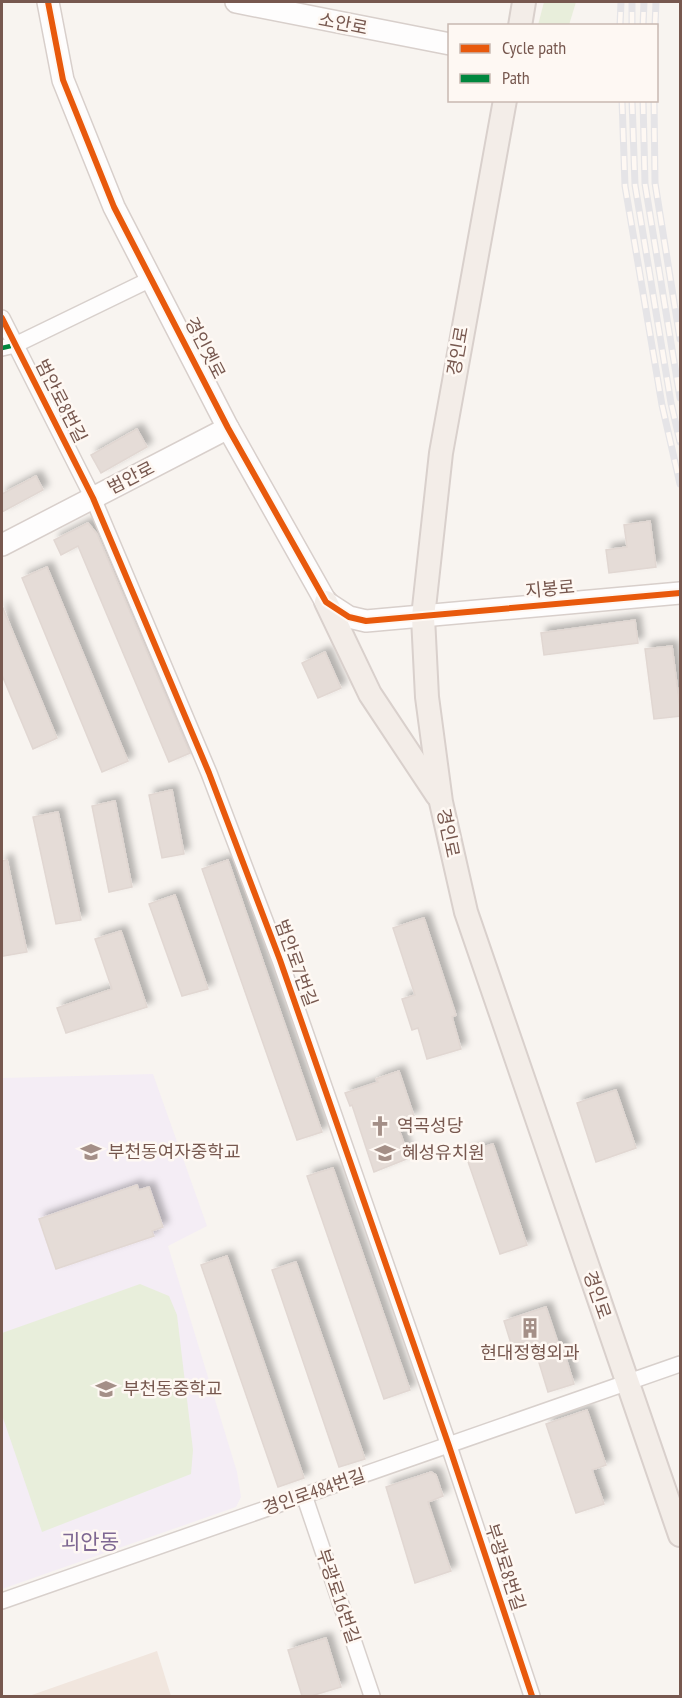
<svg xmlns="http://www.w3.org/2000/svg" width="682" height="1698" font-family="'PT Sans Narrow','Noto Sans KR',sans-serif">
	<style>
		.residential { fill: #f1e6de }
		.education { fill: #f4edf5 }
		.green { fill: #e8eedb }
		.building { fill: #e5dcd7; stroke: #e1d7d2; stroke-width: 1.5; filter: url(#shadow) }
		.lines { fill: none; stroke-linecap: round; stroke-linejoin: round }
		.street-casing { stroke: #d8d0cc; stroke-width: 18 }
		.secondary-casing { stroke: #d8cfcb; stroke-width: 24 }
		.primary-casing { stroke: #d9d0cc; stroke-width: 26 }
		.street { stroke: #fefdfd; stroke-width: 15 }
		.secondary { stroke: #fefdfd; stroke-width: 21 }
		.primary { stroke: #f3ede8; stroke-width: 22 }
		.rail-casing { stroke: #e5e4e7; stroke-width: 7 }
		.rail { stroke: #fef8f3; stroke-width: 4.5; stroke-dasharray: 14; stroke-linecap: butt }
		.quiet { stroke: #00873e; stroke-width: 4.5; stroke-dasharray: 9 4.5; stroke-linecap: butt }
		.cycleway-casing { stroke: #fef8f3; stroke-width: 10 }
		.cycleway { stroke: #e8590c; stroke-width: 6 }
		.labels { text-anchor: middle; stroke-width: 5; stroke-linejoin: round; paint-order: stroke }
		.street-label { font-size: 18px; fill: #77584f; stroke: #fef8f3 }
		.poi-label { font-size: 18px; fill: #77584f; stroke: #fef8f3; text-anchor: start }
		.quarter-label { font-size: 21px; fill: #7e6792; stroke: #fef8f3 }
	</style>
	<defs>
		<filter id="shadow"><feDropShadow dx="5.5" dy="-5.5" stdDeviation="3" flood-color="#0004"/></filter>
	</defs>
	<rect width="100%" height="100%" fill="#f8f4f0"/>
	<!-- residential -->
	<path class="residential" d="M157,1651l14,45h-142z"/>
	<!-- education -->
	<path class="education" d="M153,1074l54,152 -39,20 69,226 4,25 -5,10 -234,82v-511z"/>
	<!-- green -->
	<g class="green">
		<path d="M544,2h32l-7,23h-31z"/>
		<path d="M140,1284l29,12 8,19 16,135 -2,24 -149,58 -40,-117v-82z"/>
	</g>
	<!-- building -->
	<g class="building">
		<path d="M137,429l10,18 -46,26 -10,-18z"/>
		<path d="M36,476l7,14 -41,22v-18z"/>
		<path d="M650,521l6,46 -47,6 -3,-23 21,-3 -3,-22z"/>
		<path d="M88,523l9,11 93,219 -21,9 -91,-216 -17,9 -7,-15z"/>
		<path d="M47,567l81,194 -26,11 -80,-194z"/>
		<path d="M2,606l55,132 -24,11 -31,-74z"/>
		<path d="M635,620l3,23 -94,12 -3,-22z"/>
		<path d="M672,646l9,70 -27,3 -9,-70z"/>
		<path d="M325,652l16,36 -23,10 -16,-35z"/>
		<path d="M172,790l12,64 -22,4 -13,-63z"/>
		<path d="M115,801l17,86 -23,5 -17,-86z"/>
		<path d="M58,812l23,108 -25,4 -23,-107z"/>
		<path d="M7,860l20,92 -24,4 -1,-95z"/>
		<path d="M228,860l94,272 -25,8 -95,-271z"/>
		<path d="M175,895l33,94 -26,7 -33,-92z"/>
		<path d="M424,918l32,97 -4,2 9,32 -34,10 -9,-31 -6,2 -10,-31 13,-4 -22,-67z"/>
		<path d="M121,931l26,76 -81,26 -9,-25 55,-19 -17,-50z"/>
		<path d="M399,1071l15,45 -14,5 3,9 -3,2 9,26 -35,14 -22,-67 -2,1 -5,-13 33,-11 -2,-3z"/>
		<path d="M616,1090l20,58 -40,14 -19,-59z"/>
		<path d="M493,1144l34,101 -27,9 -35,-101z"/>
		<path d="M333,1168l77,222 -26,9 -77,-223z"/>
		<path d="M137,1185l2,5 10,-3 14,40 -11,4 2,5 -98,33 -17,-50z"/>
		<path d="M227,1256l77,222 -26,9 -77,-222z"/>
		<path d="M296,1262l69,197 -26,8 -67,-197z"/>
		<path d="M546,1307l12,36 3,-1 13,42 -26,8 -15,-49 -20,7 -9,-29z"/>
		<path d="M587,1410l19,55 -14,5 12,34 -28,9 -30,-89z"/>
		<path d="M431,1472l5,3 7,21 -15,6 23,69 -36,12 -29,-96z"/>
		<path d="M326,1638l15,49 -30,9h-9l-14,-46z"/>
	</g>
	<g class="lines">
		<!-- street casing -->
		<g class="street-casing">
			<g id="street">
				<path d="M2,318l91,180 116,275 71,187 169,486 83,250"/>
				<path d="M2,348l13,-3 138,-67"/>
				<path d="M304,1495l68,201"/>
				<path d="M2,1601l678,-237"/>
			</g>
		</g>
		<!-- secondary casing -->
		<g class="secondary-casing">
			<g id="secondary">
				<path d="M48,2l15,78 51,127 114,221 98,174 23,15 17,4 314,-28"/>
				<path d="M236,2l214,42"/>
				<path d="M2,545l226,-117"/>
			</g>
		</g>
		<!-- primary casing -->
		<g class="primary-casing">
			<g id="primary">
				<path d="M520,26l4,-24"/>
				<path d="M505,100l-64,353 -18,164 4,80 14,105 25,110 214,623"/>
				<path d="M326,602l44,92 67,101"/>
			</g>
		</g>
		<!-- street -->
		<use href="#street" class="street"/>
		<!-- secondary -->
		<use href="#secondary" class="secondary"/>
		<!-- primary -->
		<use href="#primary" class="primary"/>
		<!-- rail casing -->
		<g class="rail-casing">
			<g id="rail">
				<path d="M620,26l1,-24"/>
				<path d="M632,26v-24"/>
				<path d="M643,26l1,-24"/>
				<path d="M655,26l1,-24"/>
				<path d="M622,100l3,86 37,219 18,79"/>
				<path d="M632,100l3,85 36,218 9,39"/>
				<path d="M643,100l2,84 35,214"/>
				<path d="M654,100l1,83 25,156"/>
			</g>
		</g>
		<!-- rail -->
		<use href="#rail" class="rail"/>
		<!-- quiet -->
		<path class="quiet" d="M2,348l13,-3"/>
		<!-- cycleway casing -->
		<g class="cycleway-casing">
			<g id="cycleway">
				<path d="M48,2l15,78 51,127 114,221 98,174 23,15 17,4 314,-28"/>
				<path d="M2,318l91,180 116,275 71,187 169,486 83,250"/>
			</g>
		</g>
		<!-- cycleway -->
		<use href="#cycleway" class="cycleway"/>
	</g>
	<!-- icons -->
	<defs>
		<g id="church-bare" transform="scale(1.62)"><path d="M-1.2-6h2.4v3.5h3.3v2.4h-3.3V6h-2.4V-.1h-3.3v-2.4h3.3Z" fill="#a48f87" stroke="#fef8f3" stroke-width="2.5" paint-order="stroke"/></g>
		<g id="school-bare" transform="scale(1.62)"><path d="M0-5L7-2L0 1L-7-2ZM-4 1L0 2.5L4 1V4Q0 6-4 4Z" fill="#a48f87" stroke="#fef8f3" stroke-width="2.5" paint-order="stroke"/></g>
		<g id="building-bare" transform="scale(1.62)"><path d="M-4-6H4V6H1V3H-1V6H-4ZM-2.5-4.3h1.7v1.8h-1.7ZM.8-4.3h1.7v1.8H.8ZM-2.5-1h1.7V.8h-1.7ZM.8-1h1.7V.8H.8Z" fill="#a48f87" stroke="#fef8f3" stroke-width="2.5" paint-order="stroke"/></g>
	</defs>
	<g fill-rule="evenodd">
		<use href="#church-bare" x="380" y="1126"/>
		<use href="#school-bare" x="91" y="1152"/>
		<use href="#school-bare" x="385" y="1153"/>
		<use href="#building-bare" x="530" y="1328"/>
		<use href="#school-bare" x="106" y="1389"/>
	</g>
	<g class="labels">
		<!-- street labels -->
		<g class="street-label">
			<text transform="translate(343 24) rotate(11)" y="6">소안로</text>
			<text transform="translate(205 348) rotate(63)" y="6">경인옛로</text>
			<text transform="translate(458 351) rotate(-80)" y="6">경인로</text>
			<text transform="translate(61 401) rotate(63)" y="6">범안로8번길</text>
			<text transform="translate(131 478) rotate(-27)" y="6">범안로</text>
			<text transform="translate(550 589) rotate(-5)" y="6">지봉로</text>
			<text transform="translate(448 833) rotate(78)" y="6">경인로</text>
			<text transform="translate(296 963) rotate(70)" y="6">범안로7번길</text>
			<text transform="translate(597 1295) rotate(71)" y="6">경인로</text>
			<text transform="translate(314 1492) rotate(-19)" y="6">경인로484번길</text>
			<text transform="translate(505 1567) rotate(72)" y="6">부광로8번길</text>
			<text transform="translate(338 1596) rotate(71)" y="6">부광로16번길</text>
		</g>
		<!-- poi labels -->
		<g class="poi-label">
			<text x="397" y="1132">역곡성당</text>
			<text x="108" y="1158">부천동여자중학교</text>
			<text x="402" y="1159">혜성유치원</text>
			<text x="530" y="1359" text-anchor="middle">현대정형외과</text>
			<text x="123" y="1395">부천동중학교</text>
		</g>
		<!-- quarter labels -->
		<g class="quarter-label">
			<text x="90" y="1549">괴안동</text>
		</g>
	</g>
	<!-- border -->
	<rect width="682" height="1698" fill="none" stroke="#77584f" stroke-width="6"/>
	<!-- legend -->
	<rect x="448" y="24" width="210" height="78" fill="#fef8f3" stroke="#c8b8b1" stroke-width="1.5"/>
	<rect x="460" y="44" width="30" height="9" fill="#e8590c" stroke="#c8b8b1" stroke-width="1.5"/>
	<text x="502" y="54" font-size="18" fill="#77584f">Cycle path</text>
	<rect x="460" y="74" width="30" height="9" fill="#00873e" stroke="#c8b8b1" stroke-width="1.5"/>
	<text x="502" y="84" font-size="18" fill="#77584f">Path</text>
</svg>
